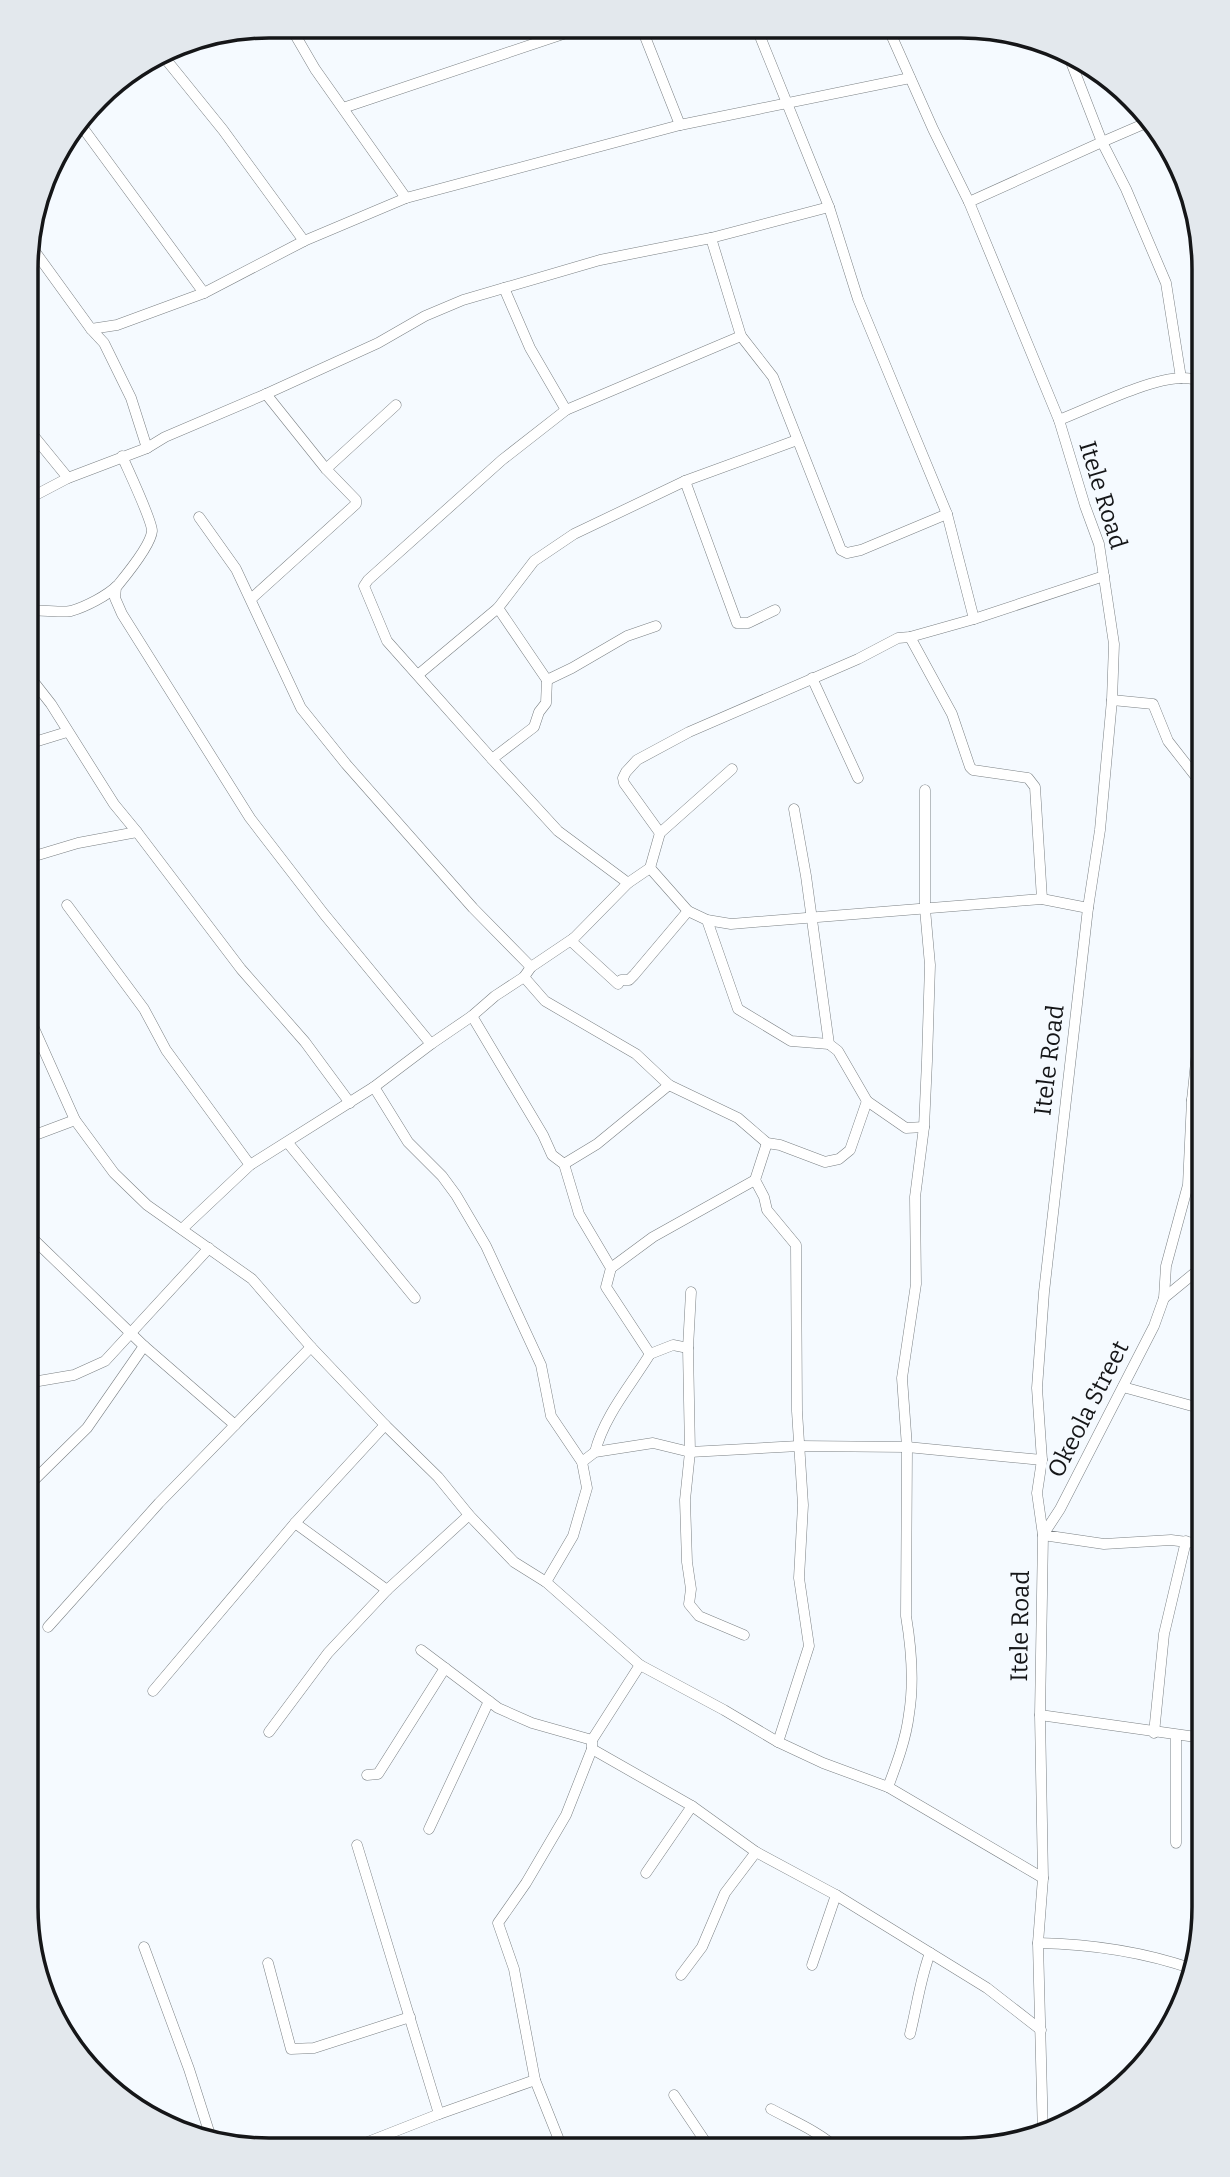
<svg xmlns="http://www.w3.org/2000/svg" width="1230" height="2177" font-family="Bitter,serif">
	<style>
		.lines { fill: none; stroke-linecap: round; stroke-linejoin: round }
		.minor-casing { stroke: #7b8084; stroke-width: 11 }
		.minor { stroke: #fff; stroke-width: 10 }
		.labels { text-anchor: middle; stroke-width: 7; stroke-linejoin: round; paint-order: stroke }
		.street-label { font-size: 24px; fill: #151618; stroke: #f5faff }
		.rim { fill: none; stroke: #151618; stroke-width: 3.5 }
	</style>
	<rect width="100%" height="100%" fill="#f5faff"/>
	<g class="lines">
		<!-- minor casing -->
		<g class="minor-casing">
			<g id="minor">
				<path d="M290,26l25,43 91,129"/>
				<path d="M642,29l38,96"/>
				<path d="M757,29l72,178 29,92 89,215 27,105"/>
				<path d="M889,30l44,99 36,73 90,218 26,86 14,38 15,100 -2,56 -12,130 -12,78 -44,384 -7,96 5,72 -5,33 6,42 -3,180 3,163 -5,65 5,193"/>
				<path d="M170,49l-4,5 2,8 55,68 81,111"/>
				<path d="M1071,62l31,80 44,-19"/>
				<path d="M343,108l238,-80"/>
				<path d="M80,124l124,169"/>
				<path d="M969,202l133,-60 24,47 40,94 15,95"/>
				<path d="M711,238l30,98 32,41 68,173 6,3 14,-3 86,-36"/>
				<path d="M28,242l63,87 13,14 27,55 16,50"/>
				<path d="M504,288l26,60 36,62"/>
				<path d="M91,329l26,-4 87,-32 100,-52 102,-43 274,-73 230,-47"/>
				<path d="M1059,420c31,-12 91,-42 123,-42 7,0 15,2 22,2"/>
				<path d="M28,429l40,49"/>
				<path d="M326,469l70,-64"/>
				<path d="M685,481l52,142h11l27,-13"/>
				<path d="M28,499l40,-21 79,-30 18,-11 101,-43 112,-51 47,-27 38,-16 137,-40 111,-22 118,-31"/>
				<path d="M199,517l37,52 65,139 45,56 127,144 58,59"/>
				<path d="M116,587l-1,11 7,16 128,204 74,96 107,130"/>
				<path d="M251,599l105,-95v-4l-30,-31 -60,-75"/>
				<path d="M498,608l49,72 25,-12 55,-32 29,-10"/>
				<path d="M28,610c12,0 32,3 43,1 14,-4 36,-15 47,-26 9,-11 33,-40 34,-54 0,-11 -24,-61 -30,-75"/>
				<path d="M910,637l42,77 18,53 3,3 55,8 7,9 7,112"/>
				<path d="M419,674l79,-66 36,-47 40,-27 111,-53 112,-41"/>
				<path d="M812,678l46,100"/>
				<path d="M28,679l5,2 18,23 63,100 23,28 104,137 64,73 45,61"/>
				<path d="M1112,700l41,4 15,37 36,46"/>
				<path d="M28,744l39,-12"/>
				<path d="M492,759l42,-32 5,-15 7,-9 1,-23"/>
				<path d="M794,809l12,67 23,168 9,7 29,50 39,27 18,-1"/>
				<path d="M660,833l-36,-50 -1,-5 3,-6 11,-12 52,-28 169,-73 40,-21 12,-1 64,-18 130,-43"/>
				<path d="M28,858l50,-15 59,-11"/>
				<path d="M650,868l38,43 19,9 24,4 311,-25 46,9"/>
				<path d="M628,883l-70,-52 -66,-72 -105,-118 -23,-55 4,-6 134,-120 64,-50 175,-74"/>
				<path d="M67,905l77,104 22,41 84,115"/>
				<path d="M707,920l31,89 53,32 38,3"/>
				<path d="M574,938l-3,3 47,43 3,-4h8l5,-5 54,-64"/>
				<path d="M524,977l21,24 91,53 33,31 69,33 29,25 13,2 45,17 14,-3 11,-9 17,-49"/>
				<path d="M27,1004l6,22 42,94 39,53 33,32 105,74 59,68 74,78 53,52 31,38 45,47 32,20 94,83 84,45 54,32 45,21 65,24 155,91"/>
				<path d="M472,1016l71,119 9,20 12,9 15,50 32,54 -5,19 44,67c-19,31 -46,62 -55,98"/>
				<path d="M374,1087l34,55 34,34 14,19 30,51 55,119 10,51 31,46 5,26 -14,48 -27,46"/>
				<path d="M1192,1100l12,-115"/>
				<path d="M27,1138l48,-18"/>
				<path d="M288,1143l127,155"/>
				<path d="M564,1164l33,-20 72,-59"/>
				<path d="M755,1180l9,17 3,13 29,35 1,166 6,94 -4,73 10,68 -31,96"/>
				<path d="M182,1229l68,-64 124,-78 57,-43 41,-28 23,-20 29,-19 7,-10 43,-29 54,-55 22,-15 10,-35 72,-64"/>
				<path d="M611,1268l42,-31 102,-57 12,-37"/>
				<path d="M691,1292l-3,56 2,104 -5,48 2,62 4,27 -2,15 10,12 45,19"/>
				<path d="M1164,1298l39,-32"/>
				<path d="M144,1346l91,79"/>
				<path d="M650,1354l23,-9 15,3"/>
				<path d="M27,1369l9,13"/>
				<path d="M27,1383l47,-8 31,-14 104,-113"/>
				<path d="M1123,1387l80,22"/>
				<path d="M582,1462l13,-10 58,-9 37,9 109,-6 108,1 135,13"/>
				<path d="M27,1487l60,-59 57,-82 -117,-113"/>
				<path d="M295,1523l92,67"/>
				<path d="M1203,1544l-32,-4 -67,4 -61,-9 17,-26 94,-183 10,-28 2,-32 22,-81 4,-85 11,-1"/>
				<path d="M48,1627l111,-124 152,-156"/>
				<path d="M421,1650l77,58 34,15 60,17"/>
				<path d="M153,1691l142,-168 90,-98"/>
				<path d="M1040,1715l163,23"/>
				<path d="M269,1732l59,-79 59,-63 82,-75"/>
				<path d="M1154,1733l10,-99 22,-93"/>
				<path d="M1176,1735v108"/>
				<path d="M592,1749l100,57 64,46 80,43 151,93 54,42"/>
				<path d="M367,1775l11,-1 67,-106"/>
				<path d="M888,1787c9,-24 18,-48 21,-73 5,-30 2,-68 -3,-98l1,-169 -5,-69 14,-94 -1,-87 9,-70 3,-66 3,-96 -5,-56v-119"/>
				<path d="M429,1829l60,-128"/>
				<path d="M357,1845l82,269"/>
				<path d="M646,1873l46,-67"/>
				<path d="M1038,1943c51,1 106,9 155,26"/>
				<path d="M144,1947l45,122 23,72"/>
				<path d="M268,1963l23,86 23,-1 96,-31"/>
				<path d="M812,1965l24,-70"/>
				<path d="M681,1975l21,-28 23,-54 31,-41"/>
				<path d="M910,2034c7,-28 10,-54 20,-81"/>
				<path d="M674,2095l37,55"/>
				<path d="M771,2109c24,13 47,22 68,41"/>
				<path d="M350,2149l89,-35 96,-34"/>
				<path d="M563,2150l-28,-70 -21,-111 -16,-46 28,-40 40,-68 26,-66v-9l48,-75"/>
			</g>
		</g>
		<!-- minor -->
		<use href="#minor" class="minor"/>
	</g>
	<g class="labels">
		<!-- street labels -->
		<g class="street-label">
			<text transform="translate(1103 495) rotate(73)" y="8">Itele Road</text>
			<text transform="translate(1049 1060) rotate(-83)" y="8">Itele Road</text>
			<text transform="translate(1088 1409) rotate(-63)" y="8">Okeola Street</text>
			<text transform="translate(1020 1626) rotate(-89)" y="8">Itele Road</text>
		</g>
	</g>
	<!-- crop -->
	<path d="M0 0H1230V2177H0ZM269 38H961A231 231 0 0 1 1192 269V1907A231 231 0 0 1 961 2138H269A231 231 0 0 1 38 1907V269A231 231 0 0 1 269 38Z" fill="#e3e8ed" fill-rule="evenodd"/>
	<path class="rim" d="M269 38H961A231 231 0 0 1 1192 269V1907A231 231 0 0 1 961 2138H269A231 231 0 0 1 38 1907V269A231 231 0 0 1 269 38Z"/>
</svg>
